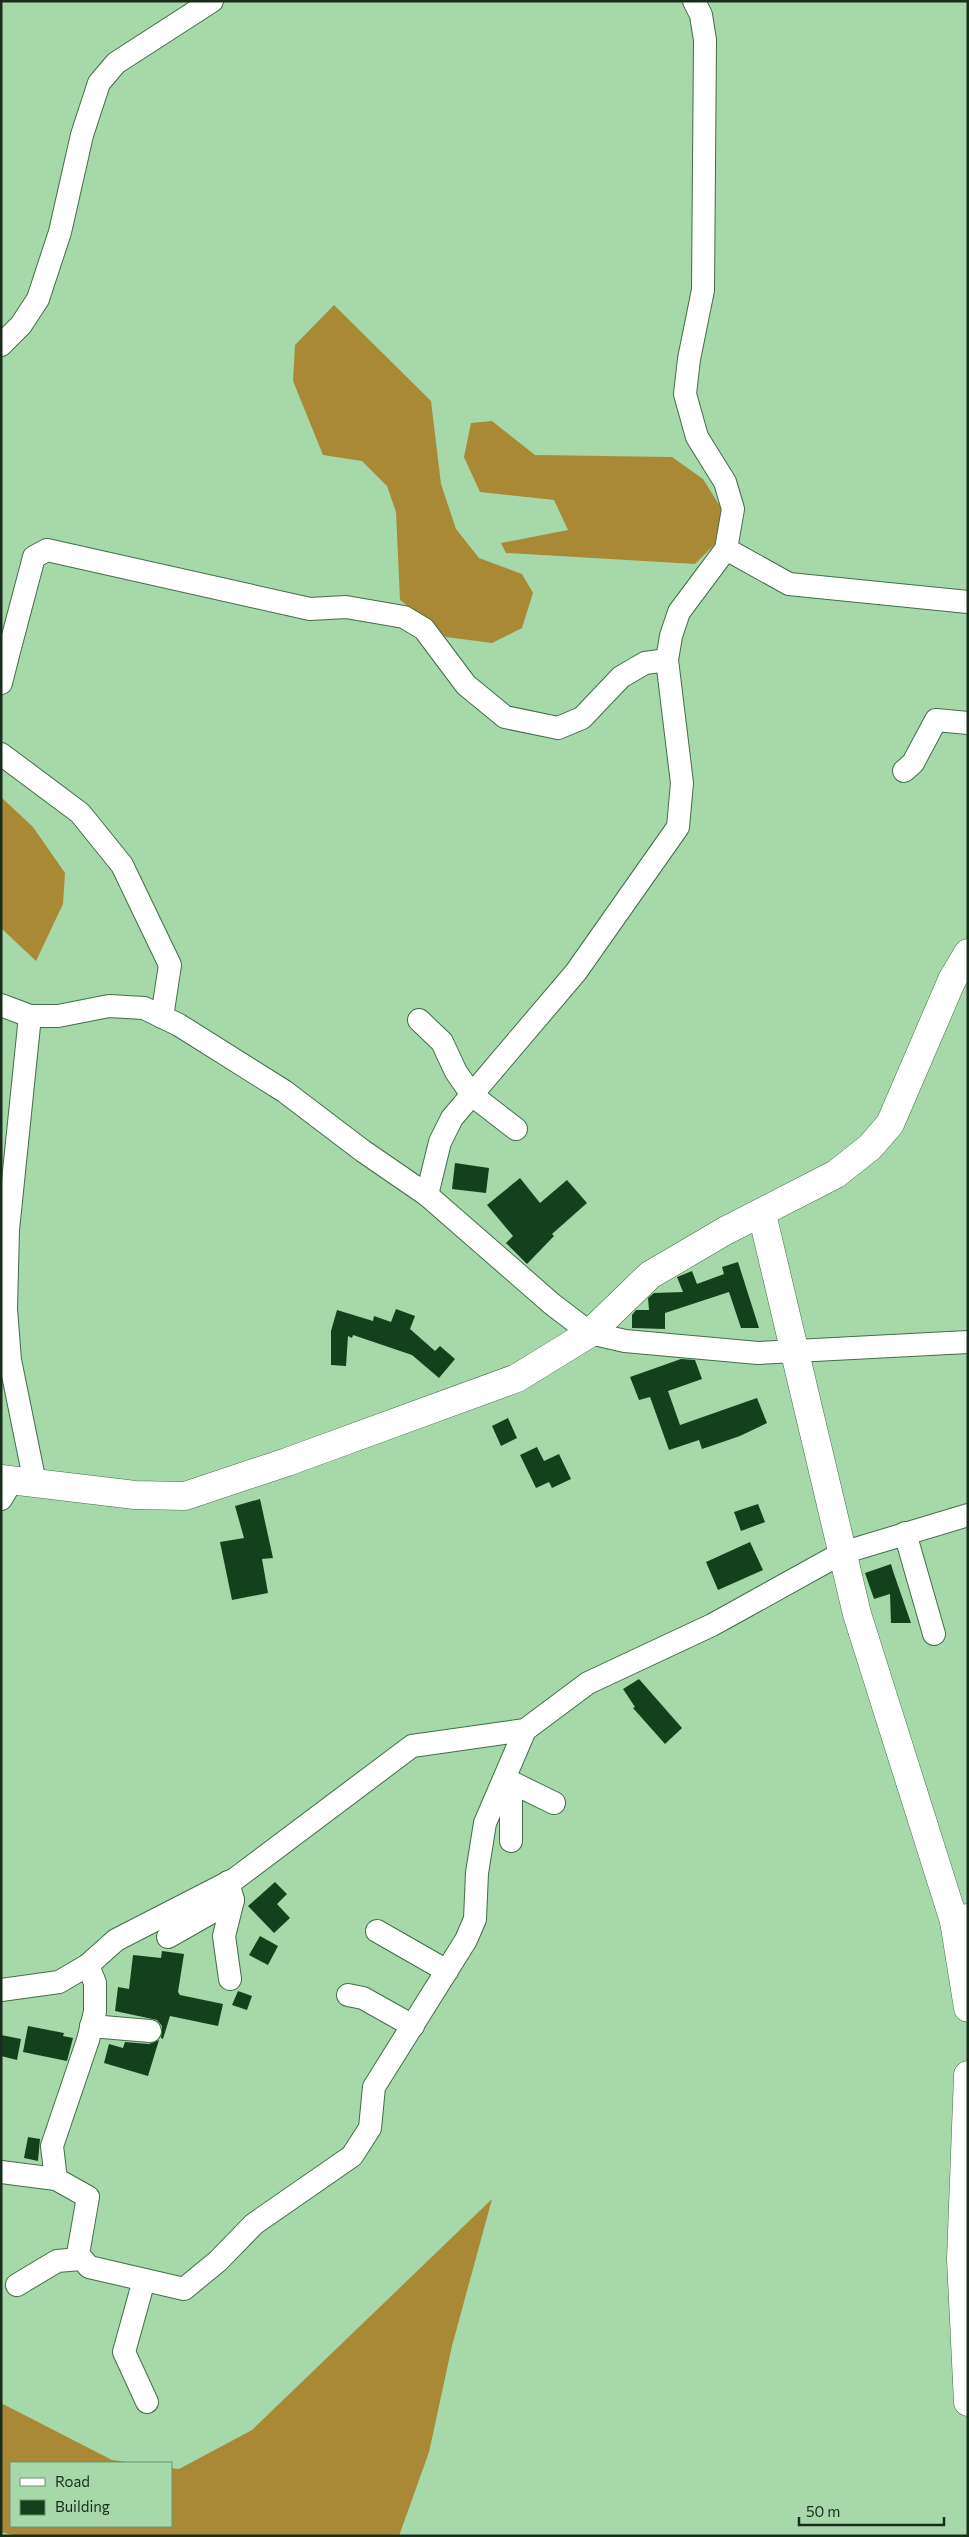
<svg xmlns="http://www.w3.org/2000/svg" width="969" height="2537" font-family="Commissioner,sans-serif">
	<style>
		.forest { fill: #aa8936 }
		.building { fill: #13411c }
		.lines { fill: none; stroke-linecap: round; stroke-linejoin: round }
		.street-casing { stroke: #416f47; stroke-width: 24 }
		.secondary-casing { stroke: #416f47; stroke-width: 29 }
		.street { stroke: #fff; stroke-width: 22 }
		.secondary { stroke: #fff; stroke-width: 28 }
	</style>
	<rect width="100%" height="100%" fill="#a6d8aa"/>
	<!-- forest -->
	<g class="forest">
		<path d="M334,305l97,96 10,83 15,45 23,29 43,16 11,19 -11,35 -30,15 -46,-6 -46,-37 -4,-88 -9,-26 -25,-25 -39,-6 -30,-74 2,-36z"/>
		<path d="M492,421l43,34 137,2 31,22 20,32 -3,28 -25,25 -189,-11 -5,-10 67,-13 -14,-30 -74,-8 -16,-35 7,-34z"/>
		<path d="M1,797l32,30 32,46 -2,31 -27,57 -35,-33z"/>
		<path d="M492,2199l-40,147 -23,106 -30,84h-382l-16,-4v-129l111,57 24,3h-125v63h160v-58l8,1 73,-39z"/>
	</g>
	<!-- building -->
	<g class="building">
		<path d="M455,1163l34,5 -3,25 -34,-4z"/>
		<path d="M520,1178l20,25 27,-23 20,23 -35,31 2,2 -27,28 -21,-21 7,-7 -26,-31z"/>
		<path d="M738,1262l21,66h-18l-12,-36 -64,21v16l-33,-1v-13l4,-5h13l-1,-12 6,-5 29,-1 -6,-15 15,-6 5,13 27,-10 -2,-7z"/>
		<path d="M396,1309l19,7 -5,13 25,22 5,-5 15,13 -16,19 -27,-23 -59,-20 -1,3 -4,-2 -2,30 -15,-1v-34l6,-21 36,11 1,-5 17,6z"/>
		<path d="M681,1359l14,1 7,19 -34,12 12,34 77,-27 10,25 -27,13 -38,13 -3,-9 -30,10 -19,-53 -11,3 -9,-23z"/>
		<path d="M508,1418l9,20 -16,8 -9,-20z"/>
		<path d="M537,1447l7,14 15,-7 12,25 -19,9 -3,-6 -13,6 -16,-33z"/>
		<path d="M260,1499l13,59 -11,1 6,34 -36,7 -12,-58 24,-4 -9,-32z"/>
		<path d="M758,1504l7,18 -24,9 -7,-19z"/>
		<path d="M750,1542l13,28 -45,20 -12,-28z"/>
		<path d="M891,1564l2,7 18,52h-20l-1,-29 -16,5 -9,-26z"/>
		<path d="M639,1679l43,49 -17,16 -32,-36 2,-1 -12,-18z"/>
		<path d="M275,1882l12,12 -10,10 13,14 -16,15 -26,-27z"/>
		<path d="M260,1936l18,10 -10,19 -19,-10z"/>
		<path d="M162,1951l22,3 -6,38 2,3 43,9 -5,22 -48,-10 -7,23 -2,-1 1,-12 -5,-6 -42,-9 3,-24 11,2 4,-34 28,3z"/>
		<path d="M238,1991l14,5 -5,14 -15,-5z"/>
		<path d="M28,2026l36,7 -1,3 10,2 -6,23 -44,-9z"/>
		<path d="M1,2035l20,4 -4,21 -16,-4z"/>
		<path d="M159,2040l-11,36 -44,-13 5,-19 14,4 2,-6 24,2z"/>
		<path d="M28,2137l12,2 -2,22 -14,-3z"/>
	</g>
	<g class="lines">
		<!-- street casing -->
		<g class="street-casing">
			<g id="street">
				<path d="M1,345l20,-20 17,-26 22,-67 22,-97 17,-52 17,-20 96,-62"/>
				<path d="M726,549l63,35 179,18"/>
				<path d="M1,657l6,2 27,-102 13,-7 263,59 36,-2 58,10 20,12 42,56 39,32 53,11 24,-10 39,-41 24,-14 22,-3"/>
				<path d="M1,683l6,-24"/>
				<path d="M1,754l79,59 42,52 48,100 -8,52"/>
				<path d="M904,771l9,-8 23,-43 32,3"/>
				<path d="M1,1005l29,11h28l51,-10 35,2 35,17 105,66 79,60 64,44 125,109 38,29 35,8 133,12 210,-11"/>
				<path d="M30,1016l-22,214 -2,79 4,51 25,123"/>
				<path d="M419,1020l23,22 14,30 16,23 44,34"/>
				<path d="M427,1195l13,-53 12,-24 124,-146 102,-145 4,-44 -15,-123 4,-24 8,-24 47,-63 7,-40 -8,-27 -28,-45 -12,-43 4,-35 14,-69 2,-250 -4,-25 -7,-14"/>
				<path d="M1,1499l11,-18"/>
				<path d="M905,1533l29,101"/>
				<path d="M505,1778l6,4v59"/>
				<path d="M511,1782l43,21"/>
				<path d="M228,1882l5,18 -9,36 6,43"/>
				<path d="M377,1931l70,40"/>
				<path d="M168,1937l65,-37"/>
				<path d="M88,1965l7,18v29l-7,28 -36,106 4,33 32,18 -10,57 11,13 95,22 34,-28 36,-37 98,-68 18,-28 4,-41 92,-147 9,-21 2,-46 8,-50 40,-93"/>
				<path d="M1,1990l58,-8 29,-17 28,-25 119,-61 177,-133 113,-16 63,-47 124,-58 130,-72 126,-38"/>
				<path d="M348,1995l15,3 50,28"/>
				<path d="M91,2026l59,5"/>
				<path d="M1,2172l55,7"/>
				<path d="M144,2280l-20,72 23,50"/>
				<path d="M17,2285l40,-24 24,-2"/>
			</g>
		</g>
		<!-- secondary casing -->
		<g class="secondary-casing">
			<g id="secondary">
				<path d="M762,1214l95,400 97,307 14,-3"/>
				<path d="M1,1479l134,16 50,1 102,-34 230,-84 73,-45 60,-58 75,-44 111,-57 34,-27 20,-23 62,-144 16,-27"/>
				<path d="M954,1921l14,87"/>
				<path d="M968,2075l-7,184 7,143"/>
			</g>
		</g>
		<!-- street -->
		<use href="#street" class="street"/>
		<!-- secondary -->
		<use href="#secondary" class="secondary"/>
	</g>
	<!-- border -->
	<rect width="969" height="2537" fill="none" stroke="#1a2d1c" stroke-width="5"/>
	<!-- legend -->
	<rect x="10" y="2462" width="162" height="65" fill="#a6d8aa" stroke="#6e9471"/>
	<rect x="20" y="2478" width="25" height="8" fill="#ffffff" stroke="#6e9471"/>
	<text x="55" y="2487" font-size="15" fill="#1a2d1c">Road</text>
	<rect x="20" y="2500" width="25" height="15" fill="#13411c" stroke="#6e9471"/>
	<text x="55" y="2512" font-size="15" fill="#1a2d1c">Building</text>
	<!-- scale -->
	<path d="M799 2517v8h145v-8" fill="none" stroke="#1a2d1c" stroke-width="2.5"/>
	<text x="806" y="2517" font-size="15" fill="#1a2d1c" stroke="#a6d8aa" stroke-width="4" paint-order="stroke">50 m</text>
</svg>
